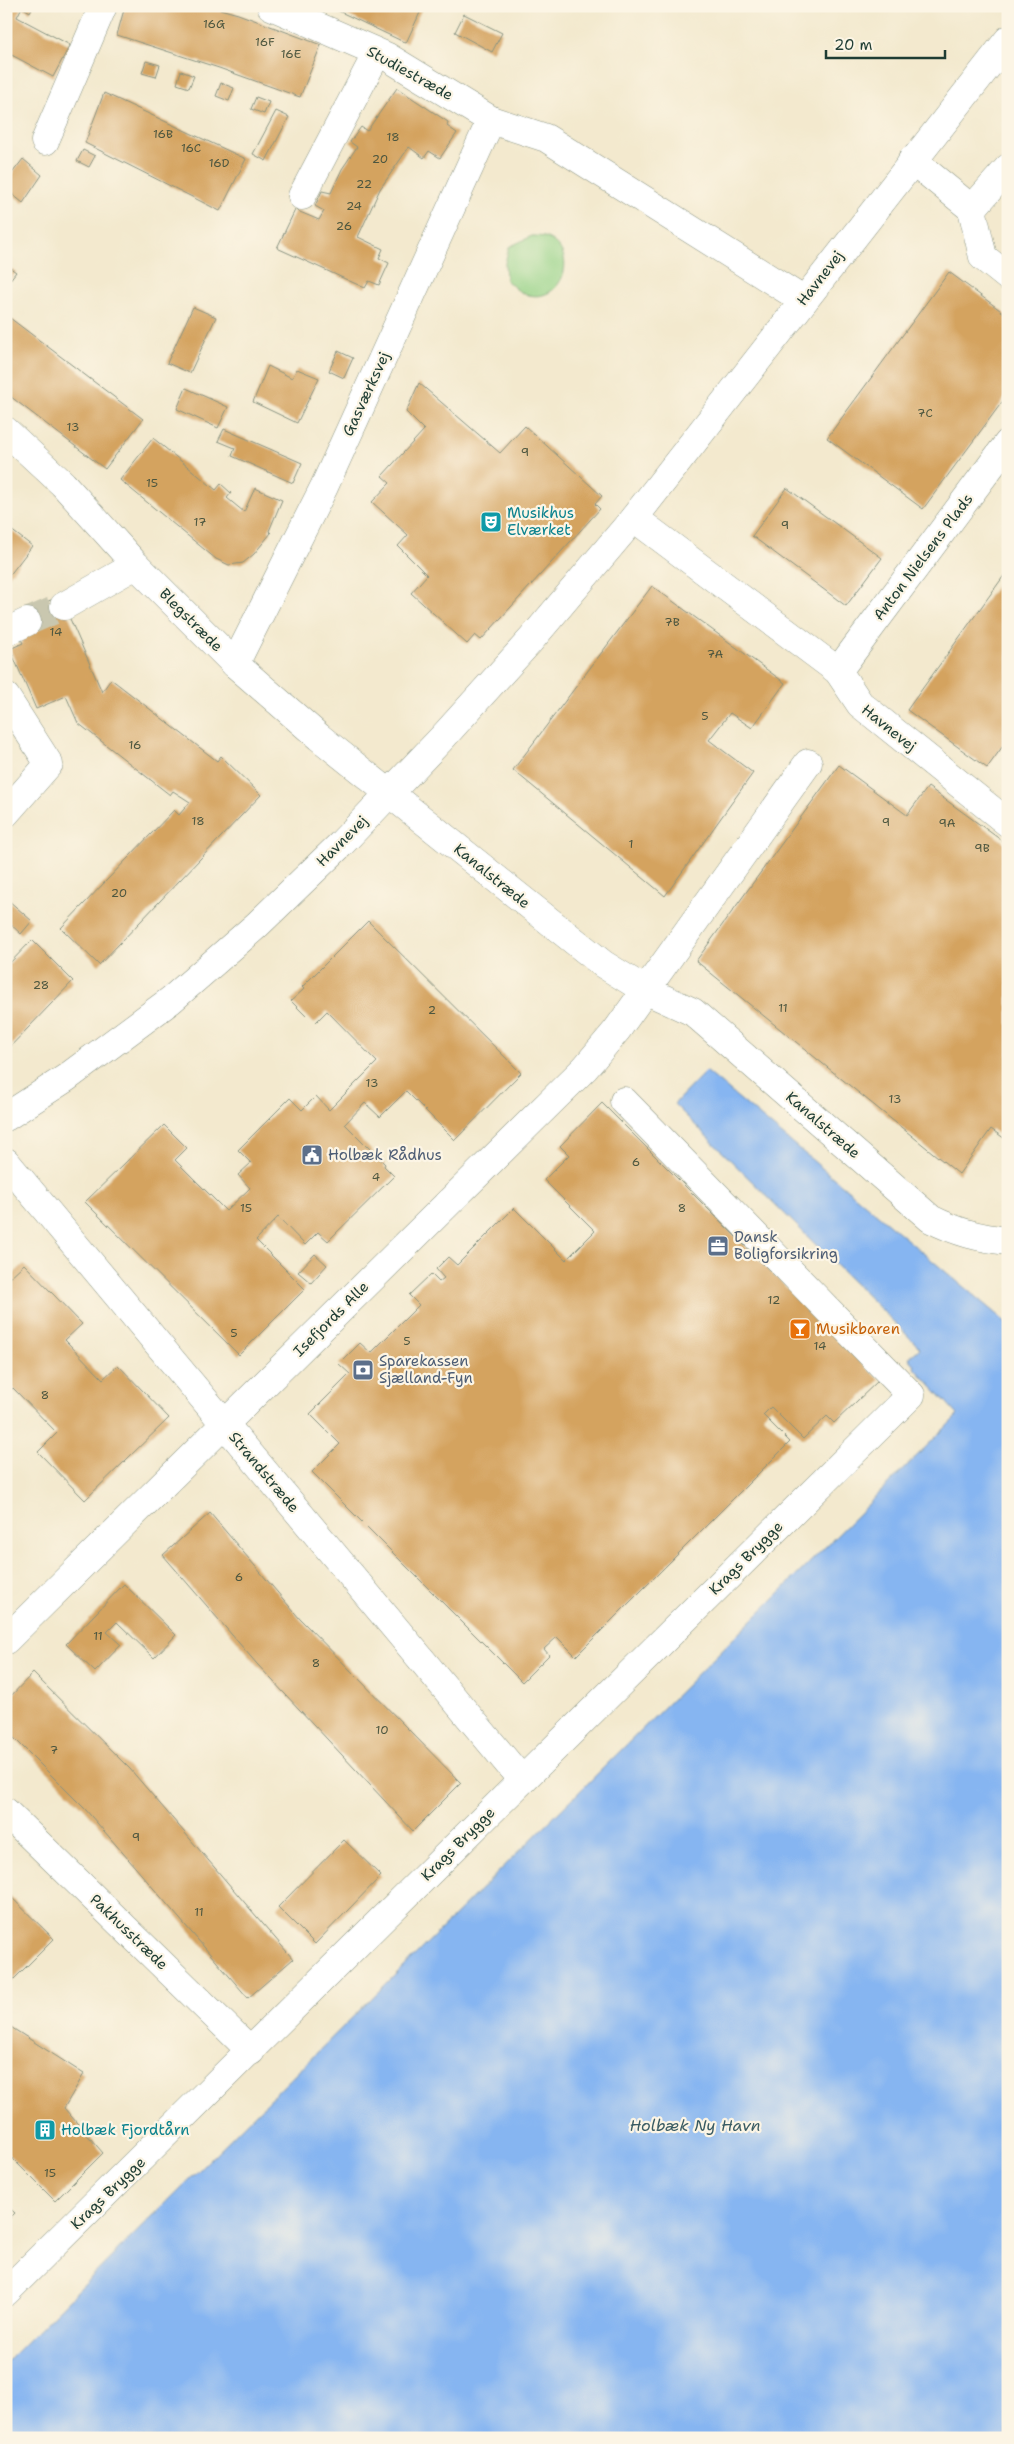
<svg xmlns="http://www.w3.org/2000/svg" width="1014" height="2444" font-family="'Shantell Sans',sans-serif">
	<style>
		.green { fill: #97d388; stroke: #5b885e }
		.water { fill: #86b5f1; stroke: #527992 }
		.building { fill: #d4a35f }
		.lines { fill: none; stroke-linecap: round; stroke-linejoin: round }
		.minor-tunnel { stroke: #c9c7af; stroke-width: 28; stroke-dasharray: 28 14; stroke-linecap: butt }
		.minor-casing { stroke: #899381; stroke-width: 29 }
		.minor { stroke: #fff; stroke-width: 28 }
		.labels { text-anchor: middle; stroke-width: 4.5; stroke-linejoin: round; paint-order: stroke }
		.number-label { font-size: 12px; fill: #4c563f }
		.street-label { font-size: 15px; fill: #1f3d34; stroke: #fcf5e5 }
		.culture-label { font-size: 15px; fill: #0d838f; stroke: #fcf5e5; text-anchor: start }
		.service-label { font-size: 15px; fill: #4e5e75; stroke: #fcf5e5; text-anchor: start }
		.food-label { font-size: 15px; fill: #c56008; stroke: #fcf5e5; text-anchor: start }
		.water-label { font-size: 16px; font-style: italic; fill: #395b63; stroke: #fcf5e5 }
	</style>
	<rect width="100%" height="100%" fill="#fcf5e5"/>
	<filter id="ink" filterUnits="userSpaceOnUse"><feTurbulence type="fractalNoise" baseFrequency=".02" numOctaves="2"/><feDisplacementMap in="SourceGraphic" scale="10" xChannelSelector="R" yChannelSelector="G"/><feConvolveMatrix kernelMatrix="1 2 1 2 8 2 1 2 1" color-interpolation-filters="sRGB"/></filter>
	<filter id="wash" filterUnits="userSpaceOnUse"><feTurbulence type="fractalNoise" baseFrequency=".0096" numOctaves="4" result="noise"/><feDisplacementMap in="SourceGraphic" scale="20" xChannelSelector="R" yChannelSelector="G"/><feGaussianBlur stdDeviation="1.12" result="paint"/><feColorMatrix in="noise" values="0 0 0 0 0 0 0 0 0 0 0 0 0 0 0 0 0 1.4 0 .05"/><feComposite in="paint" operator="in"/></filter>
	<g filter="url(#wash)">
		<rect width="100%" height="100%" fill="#f3e9ce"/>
		<!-- green -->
		<path class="green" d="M532,236c4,0 11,0 15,2 36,16 12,73 -26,54 -5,-2 -10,-8 -15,-12l-1,-17 4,-16z"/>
		<!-- water -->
		<path class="water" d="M706,1071l302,253v1114h-1002v-76l952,-947 -44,-48 1,-2 -6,-7 11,-10 -246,-244z"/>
		<g id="blocks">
			<!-- building -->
			<g class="building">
				<path d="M6,6h27l-3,6 -8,-5 -5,10 53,28 -17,32 -47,-25z"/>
				<path d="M125,6h84l29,8 83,31 -21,52 -81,-29 -102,-33z"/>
				<path d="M328,6h95l-17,37z"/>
				<path d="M464,14l38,19 -10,19 -37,-20z"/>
				<path d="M146,61l14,4 -4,12 -14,-4z"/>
				<path d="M181,71l13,5 -5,12 -12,-4z"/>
				<path d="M221,83l13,5 -5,13 -13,-5z"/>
				<path d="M397,88l51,34 -1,4 10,7 -17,25 -11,-7 -5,7 -15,-11 -29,42 -22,48 25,12 -4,9 10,5 -10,22 -10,-4 -4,7 -88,-40 18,-38 24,10 5,-9 -9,-5 7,-15 9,2 11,-24 15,-22 -7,-5 11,-15 6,4z"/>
				<path d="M104,93l142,66 -26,52 -135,-68z"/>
				<path d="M256,97l13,5 -5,12 -13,-5z"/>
				<path d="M276,111l13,6 -23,44 -13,-7z"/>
				<path d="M83,150l12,6 -6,11 -12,-6z"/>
				<path d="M23,159l19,16 -19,28 -17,-14v-8z"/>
				<path d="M6,265l10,7 -10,13z"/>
				<path d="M949,272l59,44v78l-85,115 -96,-71z"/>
				<path d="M193,307l23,10 -26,56 -23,-10z"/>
				<path d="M6,315l137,104 -38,50 -99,-76z"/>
				<path d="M338,351l15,7 -9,20 -15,-7z"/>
				<path d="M268,366l24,12 5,-9 22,9 -22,45 -44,-21z"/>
				<path d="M419,383l81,70 25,-27 77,70 -7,8 5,5 -119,131 -6,-5 -8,9 -56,-51 16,-18 -29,-29 10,-11 -36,-33 18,-19 -8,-7 42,-46 -18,-18z"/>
				<path d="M186,388l42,19 -10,21 -41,-19z"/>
				<path d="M224,429l78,34 -9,20 -61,-27 3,-8 -17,-7z"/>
				<path d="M153,438l63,52 5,-6 10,9 -4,5 17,14 11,-24 27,12 -13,31 2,2 -17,21 -11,9 -14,2 -13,-6 -96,-79z"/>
				<path d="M787,488l95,70 -36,48 -94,-70z"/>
				<path d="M6,526l26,20 -26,34z"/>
				<path d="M1008,570v169l-21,29 -80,-58z"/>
				<path d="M652,586l133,97 -33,45 -22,-15 -21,27 44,33 -88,123 -152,-126z"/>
				<path d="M60,596l42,96 9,-13 106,82 4,-5 40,39 -162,170 -38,-37 113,-118 5,5 11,-13 -17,-11 -3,4 -92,-72 -12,-27 -30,13 -26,-60 13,-6 -6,-11 6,-20z"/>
				<path d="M839,765l68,50 21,-28 80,58v296l-17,-12 -32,45 -263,-213z"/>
				<path d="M8,900l24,21 -11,13 -15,-14z"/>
				<path d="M368,921l153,152 -66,67 -49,-49 -26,26 -15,-14 -20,21 40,40 -1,2 10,10 -66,65 -10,-9 -13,13 -27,-28 -22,23 49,49 -66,66 -154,-153 79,-77 23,23 -12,12 51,51 24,-23 -12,-13 13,-12 -13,-13 52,-52 12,12 14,-14 13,14 48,-48 -50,-51 -13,13 -23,-23 13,-12 -2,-2z"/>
				<path d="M32,940l41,41 -67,70v-84z"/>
				<path d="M602,1103l277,277 -45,43 -7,-7 -24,23 -32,-32 -8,8 27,27 -214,214 -19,-19 -13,12 5,6 -27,27 -210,-210 28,-28 -30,-30 40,-40 -11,-10 21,-21 11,10 48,-48 -10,-10 22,-21 8,8 5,-4 -8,-9 12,-12 9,8 57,-57 52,52 29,-29 -51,-51 25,-25 -9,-9z"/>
				<path d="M315,1254l12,11 -16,18 -13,-11z"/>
				<path d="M24,1264l58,60 -17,16 38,39 15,-14 51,53 -84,82 -47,-48 19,-19 -44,-45 -7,6v-113z"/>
				<path d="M210,1513l90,106 161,164 -48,48 -156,-167 -94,-109z"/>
				<path d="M124,1584l52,51 -22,23 -37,-36 -10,10 14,13 -26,27 -29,-28z"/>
				<path d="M33,1673l97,96 163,190 -45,39 -163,-189 -79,-79v-29z"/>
				<path d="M344,1840l37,36 -66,68 -37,-37z"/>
				<path d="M6,1892l48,47 -48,48z"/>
				<path d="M6,2024l78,50 -20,34 39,45 -48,48 -49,-49z"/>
				<path d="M6,2205l9,8 -9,9z"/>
			</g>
		</g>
	</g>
	<g filter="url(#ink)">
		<use href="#blocks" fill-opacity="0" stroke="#899381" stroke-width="1"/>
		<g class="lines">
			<!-- minor-tunnel -->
			<path class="minor-tunnel" d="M27,622l37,-16"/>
			<!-- minor casing -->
			<g class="minor-casing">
				<g id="minor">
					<path d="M271,6l115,50 105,64 55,18 257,162"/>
					<path d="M45,141l58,-135"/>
					<path d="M912,160l60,49 11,48 25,20"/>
					<path d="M302,196l75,-143"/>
					<path d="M972,209l36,-41"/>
					<path d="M6,431l57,53 73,81 99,99 84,73 284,227 42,26 48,22 238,207c26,13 48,19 77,22"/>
					<path d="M634,518l204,153 22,33 148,119"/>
					<path d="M64,606l72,-41"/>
					<path d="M6,632l21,-10"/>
					<path d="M235,664l89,-177 167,-367"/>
					<path d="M838,671l170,-228"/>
					<path d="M6,697l43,67 -43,49"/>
					<path d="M6,1117l60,-39 105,-78 86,-75 84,-81 102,-107 87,-96 104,-123 374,-478"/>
					<path d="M6,1162l516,618"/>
					<path d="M6,1640l579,-572 32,-38 191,-267"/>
					<path d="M6,1812l245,239"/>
					<path d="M6,2292l905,-897 -287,-294"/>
				</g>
			</g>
			<!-- minor -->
			<use href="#minor" class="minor"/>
		</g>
	</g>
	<!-- icons -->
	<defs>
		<g id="theatre-square" transform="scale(1.125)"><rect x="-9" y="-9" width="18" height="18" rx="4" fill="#0f9aa8" stroke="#fcf5e5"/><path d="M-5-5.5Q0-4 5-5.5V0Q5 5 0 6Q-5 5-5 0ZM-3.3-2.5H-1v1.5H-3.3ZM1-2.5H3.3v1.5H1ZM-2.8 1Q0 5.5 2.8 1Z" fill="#fff"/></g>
		<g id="civic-square" transform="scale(1.125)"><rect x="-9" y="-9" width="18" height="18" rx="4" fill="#5c6f8a" stroke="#fcf5e5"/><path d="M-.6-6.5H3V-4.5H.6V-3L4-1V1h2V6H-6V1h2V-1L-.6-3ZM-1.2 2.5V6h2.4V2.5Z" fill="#fff"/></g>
		<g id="office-square" transform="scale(1.125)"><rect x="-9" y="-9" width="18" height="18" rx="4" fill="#5c6f8a" stroke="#fcf5e5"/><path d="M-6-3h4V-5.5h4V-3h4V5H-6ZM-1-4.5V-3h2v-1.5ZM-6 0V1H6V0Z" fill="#fff"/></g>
		<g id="bar-square" transform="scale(1.125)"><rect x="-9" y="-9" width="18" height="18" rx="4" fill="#e8710a" stroke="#fcf5e5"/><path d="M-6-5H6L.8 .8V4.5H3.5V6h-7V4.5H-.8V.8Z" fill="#fff"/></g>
		<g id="bank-square" transform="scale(1.125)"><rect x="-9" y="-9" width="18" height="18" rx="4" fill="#5c6f8a" stroke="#fcf5e5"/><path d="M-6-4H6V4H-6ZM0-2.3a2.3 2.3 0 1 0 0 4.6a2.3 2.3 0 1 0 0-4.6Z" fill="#fff"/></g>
		<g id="building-square" transform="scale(1.125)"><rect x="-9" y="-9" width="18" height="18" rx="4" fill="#0f9aa8" stroke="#fcf5e5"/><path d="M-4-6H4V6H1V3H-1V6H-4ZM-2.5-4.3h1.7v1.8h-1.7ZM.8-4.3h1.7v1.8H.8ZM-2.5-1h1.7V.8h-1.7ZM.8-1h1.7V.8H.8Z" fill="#fff"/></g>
	</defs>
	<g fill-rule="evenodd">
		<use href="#theatre-square" x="491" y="522"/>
		<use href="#civic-square" x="312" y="1155"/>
		<use href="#office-square" x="718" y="1246"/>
		<use href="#bar-square" x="800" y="1329"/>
		<use href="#bank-square" x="363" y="1370"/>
		<use href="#building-square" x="45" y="2130"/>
	</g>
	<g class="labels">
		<!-- number labels -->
		<g class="number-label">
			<text x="214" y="28">16G</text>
			<text x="265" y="46">16F</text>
			<text x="291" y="58">16E</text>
			<text x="163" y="138">16B</text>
			<text x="393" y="141">18</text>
			<text x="191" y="152">16C</text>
			<text x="380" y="163">20</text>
			<text x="219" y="167">16D</text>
			<text x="364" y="188">22</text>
			<text x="354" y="210">24</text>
			<text x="344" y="230">26</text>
			<text x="925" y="417">7C</text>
			<text x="73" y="431">13</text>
			<text x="525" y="456">9</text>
			<text x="152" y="487">15</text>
			<text x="200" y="526">17</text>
			<text x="785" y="529">9</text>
			<text x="672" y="626">7B</text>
			<text x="56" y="636">14</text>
			<text x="715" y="658">7A</text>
			<text x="705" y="720">5</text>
			<text x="135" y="749">16</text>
			<text x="198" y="825">18</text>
			<text x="886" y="826">9</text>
			<text x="947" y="827">9A</text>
			<text x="631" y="848">1</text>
			<text x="982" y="852">9B</text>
			<text x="119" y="897">20</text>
			<text x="41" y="989">28</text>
			<text x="783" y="1012">11</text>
			<text x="432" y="1014">2</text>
			<text x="372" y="1087">13</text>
			<text x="895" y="1103">13</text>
			<text x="636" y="1166">6</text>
			<text x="376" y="1181">4</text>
			<text x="246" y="1212">15</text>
			<text x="682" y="1212">8</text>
			<text x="774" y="1304">12</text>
			<text x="234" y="1337">5</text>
			<text x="407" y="1345">5</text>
			<text x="820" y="1350">14</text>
			<text x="45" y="1399">8</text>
			<text x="239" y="1581">6</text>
			<text x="98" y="1640">11</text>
			<text x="316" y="1667">8</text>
			<text x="382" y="1734">10</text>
			<text x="54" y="1754">7</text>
			<text x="136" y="1841">9</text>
			<text x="199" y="1916">11</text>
			<text x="50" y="2177">15</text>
		</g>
		<!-- street labels -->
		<g class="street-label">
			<text transform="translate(410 73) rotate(29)" y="5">Studiestræde</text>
			<text transform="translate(820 278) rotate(-52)" y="5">Havnevej</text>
			<text transform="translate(366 394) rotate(-65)" y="5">Gasværksvej</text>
			<text transform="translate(923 557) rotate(-53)" y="5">Anton Nielsens Plads</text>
			<text transform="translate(191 620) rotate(45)" y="5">Blegstræde</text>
			<text transform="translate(889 728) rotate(39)" y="5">Havnevej</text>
			<text transform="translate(342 841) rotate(-45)" y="5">Havnevej</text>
			<text transform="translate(492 876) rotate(39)" y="5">Kanalstræde</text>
			<text transform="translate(823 1125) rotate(41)" y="5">Kanalstræde</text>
			<text transform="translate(331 1319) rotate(-45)" y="5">Isefjords Alle</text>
			<text transform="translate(264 1472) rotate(50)" y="5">Strandstræde</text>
			<text transform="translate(746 1558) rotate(-45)" y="5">Krags Brygge</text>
			<text transform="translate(458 1844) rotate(-45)" y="5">Krags Brygge</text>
			<text transform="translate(129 1932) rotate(44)" y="5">Pakhusstræde</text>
			<text transform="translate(108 2193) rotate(-44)" y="5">Krags Brygge</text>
		</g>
		<!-- culture labels -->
		<g class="culture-label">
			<text x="507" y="518">Musikhus<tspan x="507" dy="17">Elværket</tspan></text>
			<text x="61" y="2135">Holbæk Fjordtårn</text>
		</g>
		<!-- service labels -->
		<g class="service-label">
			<text x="328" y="1160">Holbæk Rådhus</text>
			<text x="734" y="1242">Dansk<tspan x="734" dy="17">Boligforsikring</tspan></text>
			<text x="379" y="1366">Sparekassen<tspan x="379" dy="17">Sjælland-Fyn</tspan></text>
		</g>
		<!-- food labels -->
		<g class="food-label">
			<text x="816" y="1334">Musikbaren</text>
		</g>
		<!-- water labels -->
		<g class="water-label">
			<text x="695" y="2131">Holbæk Ny Havn</text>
		</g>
	</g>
	<!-- margin -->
	<rect width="1014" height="2444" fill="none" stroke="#fcf5e5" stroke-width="25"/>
	<!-- scale -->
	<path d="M826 50v8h119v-8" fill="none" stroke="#1f3d34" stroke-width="2.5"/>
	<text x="834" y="50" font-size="15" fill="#1f3d34" stroke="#fcf5e5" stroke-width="4" paint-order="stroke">20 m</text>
</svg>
